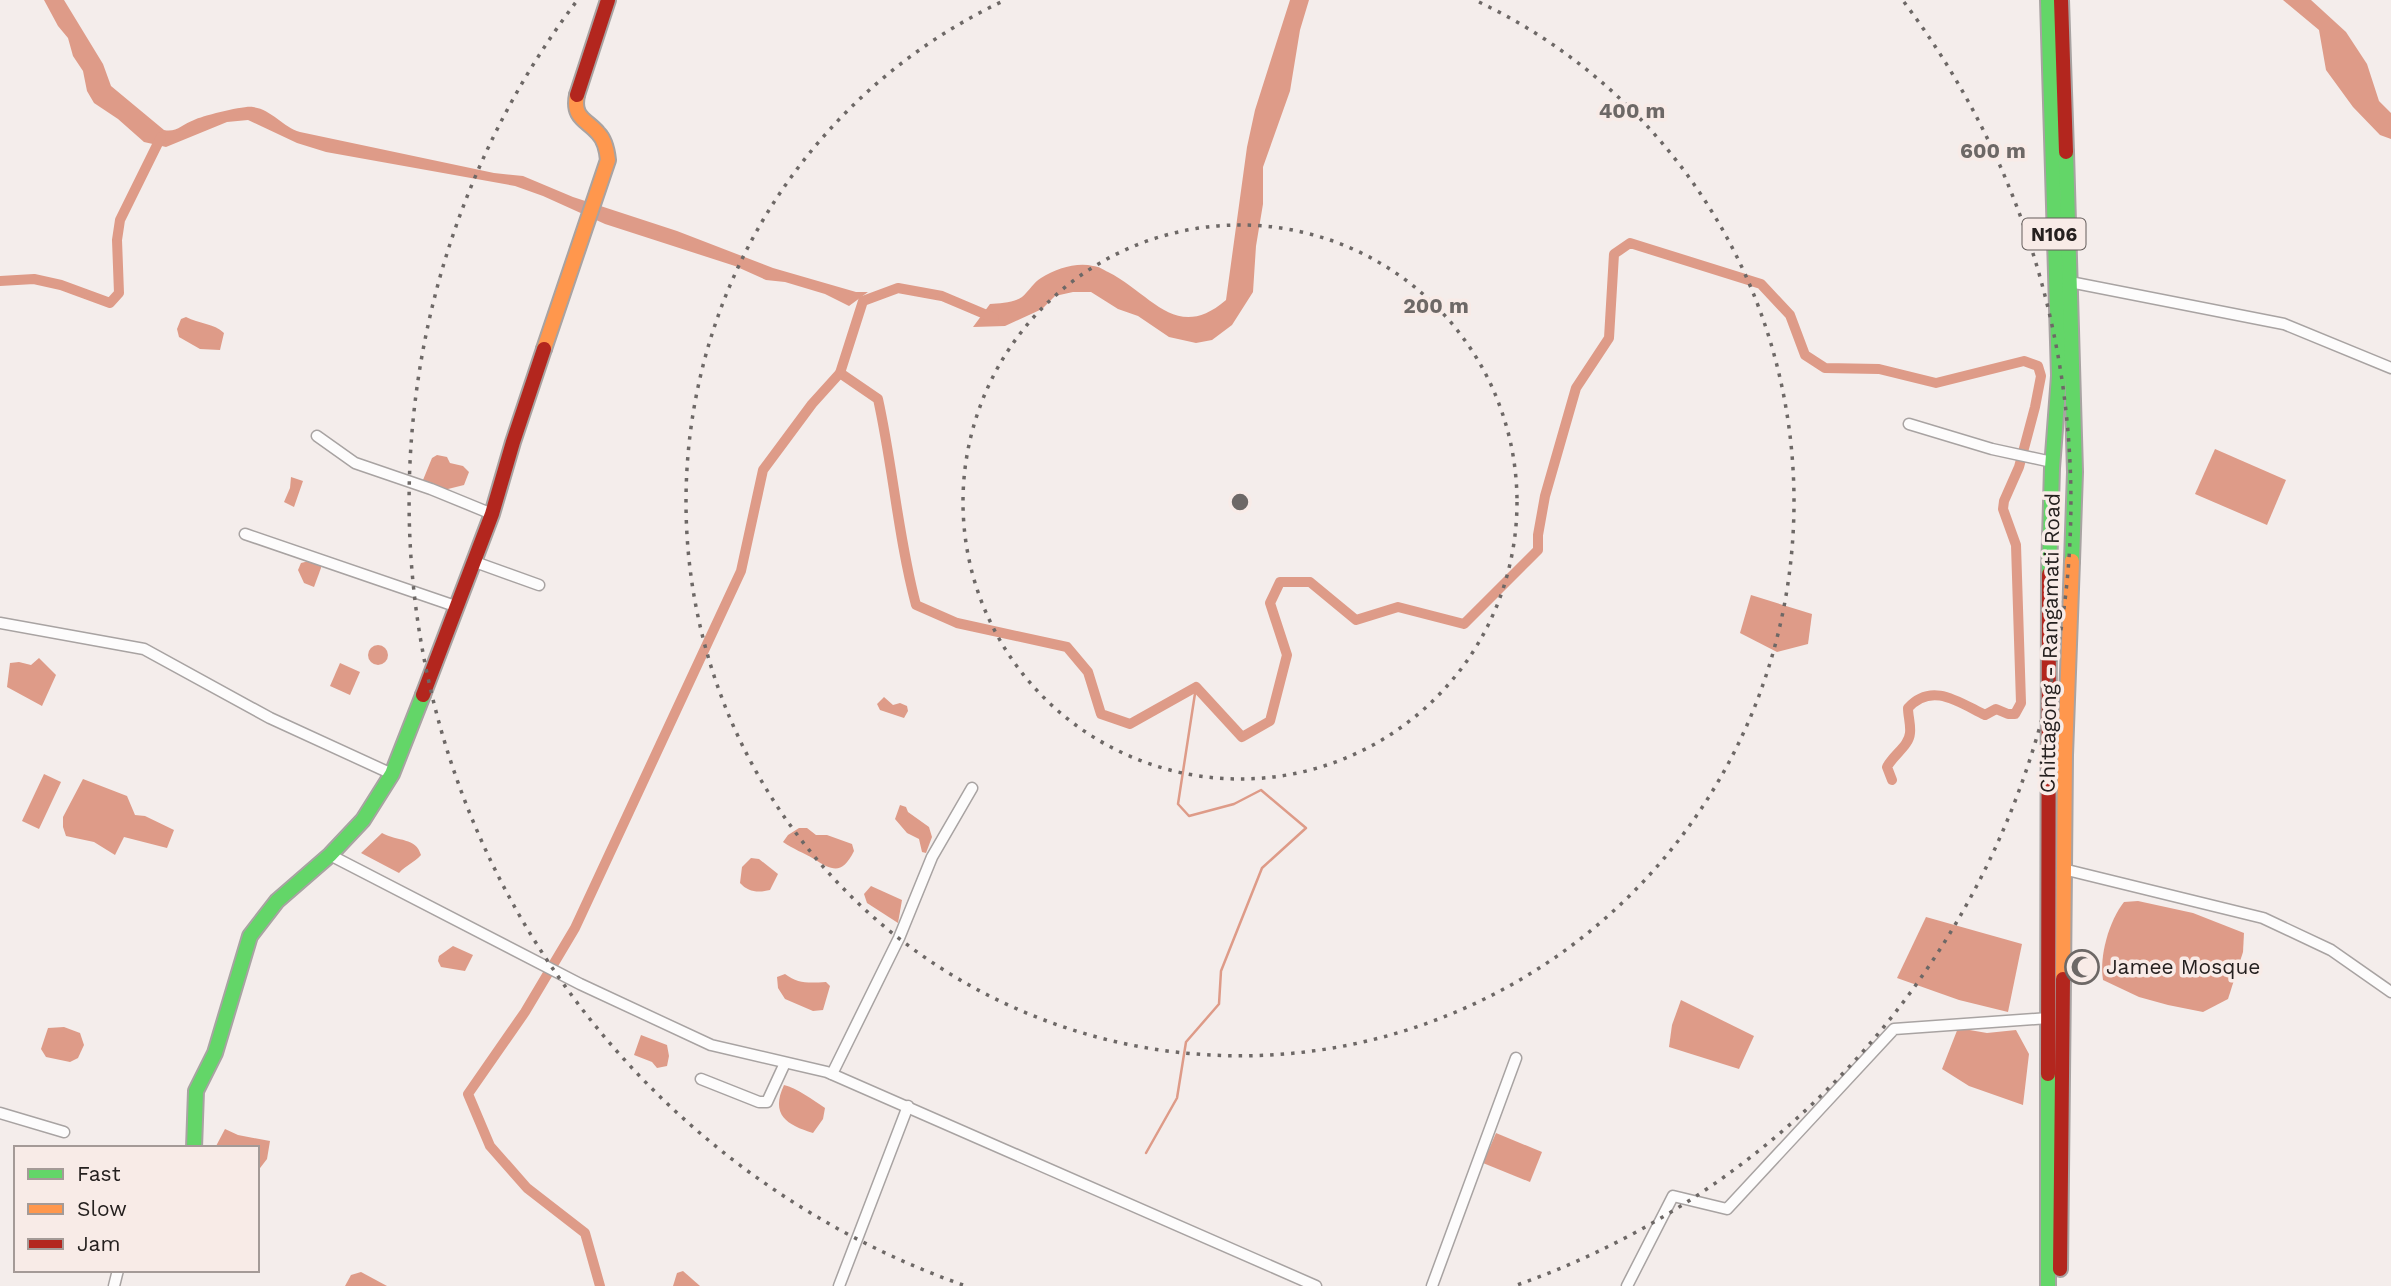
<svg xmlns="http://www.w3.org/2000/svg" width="2391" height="1286" font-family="'Work Sans',sans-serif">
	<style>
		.water { fill: #de9b88 }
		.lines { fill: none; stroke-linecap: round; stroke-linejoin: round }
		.stream { stroke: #de9b88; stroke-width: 2.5 }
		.canal { stroke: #de9b88; stroke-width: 10 }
		.street-casing { stroke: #a8a3a2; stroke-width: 13 }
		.fast-casing { stroke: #a8a3a2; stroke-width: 18 }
		.slow-casing { stroke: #a8a3a2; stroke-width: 18 }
		.jam-casing { stroke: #a8a3a2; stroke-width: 18 }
		.street { stroke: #fdfcfc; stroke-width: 10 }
		.fast { stroke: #63d668; stroke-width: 14 }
		.slow { stroke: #ff974d; stroke-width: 14 }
		.jam { stroke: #b3261e; stroke-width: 14 }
		.ring { fill: none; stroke: #6d6866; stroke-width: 3.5; stroke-dasharray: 3.5 7 }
		.labels { text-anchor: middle; stroke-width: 7; stroke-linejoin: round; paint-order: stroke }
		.shield { fill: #f8ebe7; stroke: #645d5b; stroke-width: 2 }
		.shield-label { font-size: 19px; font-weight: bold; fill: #25201f }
		.street-label { font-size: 21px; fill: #25201f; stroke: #f8ebe7 }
		.poi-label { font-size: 21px; fill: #25201f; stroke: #f8ebe7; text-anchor: start }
		.centre { fill: #6d6866; stroke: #f8ebe7; stroke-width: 3.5 }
		.ring-label { font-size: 21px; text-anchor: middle; font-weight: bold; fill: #6d6866; stroke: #f8ebe7; stroke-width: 7; stroke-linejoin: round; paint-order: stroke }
	</style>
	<rect width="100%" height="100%" fill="#f4edeb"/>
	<!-- water -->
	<g class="water">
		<path d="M44,0h20l39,64 8,22 53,44c12,3 19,-6 30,-10 8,-4 51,-15 59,-13 18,2 30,20 47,25l194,41 29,3 50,21 104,34 96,37 83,24h12l-19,14 -24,-12 -40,-12 -19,-2 -31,-14 -130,-42 -62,-28 -28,-10 -189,-34 -29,-9 -49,-23 -21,2 -61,25 -22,-5 -26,-23 -24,-16 -7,-12 -4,-20 -10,-15 -5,-18 -10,-12z"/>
		<path d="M1290,0h19l-9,30 -10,61 -27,76v37l-7,42 -3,46 -21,33 -20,15 -16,3 -27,-6 -31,-21 -20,-7 -27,-17h-18l-18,4 -13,13 -37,17 -32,1 17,-23c10,-1 23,-1 32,-7 7,-6 12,-15 19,-19 15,-9 35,-16 52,-12 5,0 11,4 15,6 44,22 68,71 118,28l21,-153 8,-37z"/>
		<path d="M2283,0h28l35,32 21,32 12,37 12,12v26l-11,-4 -27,-28 -27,-37 -7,-40z"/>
		<path d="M186,317c13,7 28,6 38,16l-4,17 -20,-1 -21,-12 -2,-8 4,-10z"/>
		<path d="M2215,449l71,31 -19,45 -72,-31z"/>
		<path d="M437,455l10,2 3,6 13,3 6,6 -5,13 -20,5 -21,-10 9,-22z"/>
		<path d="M291,477l12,4 -9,26 -10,-5 6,-14z"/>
		<path d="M313,560l8,4v4l-7,19 -10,-4 -6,-13 3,-7z"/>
		<path d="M1751,595l61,19 -4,30 -31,8 -37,-19z"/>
		<circle cx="378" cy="655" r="10"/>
		<path d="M39,658l17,17 -14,31 -35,-19 3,-24 9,-1 12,3z"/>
		<path d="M340,663l20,9 -10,23 -20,-9z"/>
		<path d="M884,697l9,8 7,-2 7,3 1,5 -4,7 -24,-8 -3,-6z"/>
		<path d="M44,774l17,8 -22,47 -17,-8z"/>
		<path d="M83,779l44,17 8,19 10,1 29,14 -7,18 -43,-11 -9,18 -21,-13 -28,-6 -3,-9v-10z"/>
		<path d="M900,805l6,2 2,5 21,15 3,10 -6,16 -4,-1 -3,-13 -12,-6 -12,-14z"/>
		<path d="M799,828h8l9,7h11l25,9 2,7c-12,24 -21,20 -40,8 -10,-6 -21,-10 -31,-17l5,-7z"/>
		<path d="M382,833c16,9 34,4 39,22 -7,8 -15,10 -22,18l-38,-20z"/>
		<path d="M751,858l8,1 19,15 -8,16c-12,3 -22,2 -30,-7l2,-16z"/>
		<path d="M871,886l31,14 -4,23 -31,-20 -3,-9z"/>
		<path d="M2138,901l55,12 51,20 -1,19 -15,47 -25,13 -35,-7 -29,-8 -36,-17c-4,-24 6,-59 21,-78z"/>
		<path d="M1926,917l96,27 -14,68 -49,-12 -62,-22z"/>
		<path d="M453,946l20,9 -8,16 -24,-4 -3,-6 1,-5z"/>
		<path d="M785,974c13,10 24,9 41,8l4,4 -7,24 -10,1 -28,-12 -7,-11 -1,-11z"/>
		<path d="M1681,1000l73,36 -15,33 -70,-22 3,-22z"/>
		<path d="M64,1027l16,6 4,12 -6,13 -8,4 -24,-5 -5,-8 7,-21z"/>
		<path d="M1958,1028l29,5 29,-3 13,24 -6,51 -54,-19 -27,-17z"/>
		<path d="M641,1035l26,10 2,11 -2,10 -10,2 -5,-6 -18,-7z"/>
		<path d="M784,1085c13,3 29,15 41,23l-2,11 -10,14c-26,-8 -43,-18 -29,-48z"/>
		<path d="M225,1129l13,6 32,6 -3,18 -10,13v-24h-42z"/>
		<path d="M1496,1133l46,19 -12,30 -47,-19z"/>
		<path d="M683,1271l17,15h-27l4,-13z"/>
		<path d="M361,1272l26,14h-42l6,-11z"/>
	</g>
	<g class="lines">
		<!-- stream -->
		<path class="stream" d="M1146,1153l31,-55 9,-56 33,-38 2,-33 41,-103 44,-40 -45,-38 -27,14 -45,12 -11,-12 18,-117"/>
		<!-- canal -->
		<g class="canal">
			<path d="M0,281l34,-2 27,6 49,18 9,-10 -2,-53 3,-20 41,-83"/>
			<path d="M840,373l38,26c15,68 20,138 38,206l41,18 110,24 21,25 13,42 29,10 66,-37 46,50 28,-16 17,-66 -17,-52 10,-21h30l46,38 42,-13 66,17 74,-74v-15l7,-39 31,-108 33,-50 5,-84 16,-11 131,41 29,31 15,40 20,13 54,1 57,14 88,-22 14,5 3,10 -6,31 -16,60 -15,34 -1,8 13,36 5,158 -6,11h-7l-12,-5 -11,6c-25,-12 -53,-34 -77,-7 0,8 3,17 2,25 -1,13 -16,21 -23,34l5,13"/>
			<path d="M600,1286l-15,-53 -58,-45 -37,-42 -22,-52 57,-82 50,-84 166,-357 22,-101 49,-66 28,-31 23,-72 35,-13 44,8 52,22"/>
		</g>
		<!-- street casing -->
		<g class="street-casing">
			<g id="street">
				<path d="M2070,282l214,42 107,44"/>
				<path d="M1909,424l83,25 60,13"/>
				<path d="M317,436l38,27 76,26 61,25"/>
				<path d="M245,534l213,73"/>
				<path d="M475,562l64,23"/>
				<path d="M0,623l144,26 126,69 122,56"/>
				<path d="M330,855l250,129 131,61 116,27 489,214"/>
				<path d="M2063,869l200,49 68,32 60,42"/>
				<path d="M832,1074l67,-136 33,-81 40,-69"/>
				<path d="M701,1079l58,23h8l18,-39"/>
				<path d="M0,1113l64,19"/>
				<path d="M114,1286l4,-16"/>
				<path d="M839,1286l69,-180"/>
				<path d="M1432,1286l84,-228"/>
				<path d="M1627,1286l46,-90 54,13 167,-180 154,-11"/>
			</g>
		</g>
		<!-- fast casing -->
		<g class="fast-casing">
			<g id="fast">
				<path d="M2048,0l11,376 -7,92 -3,106"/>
				<path d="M2066,152l9,320 -3,89"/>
				<path d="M194,1148l2,-57 19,-38 35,-117 27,-35 53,-46 33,-35 29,-46 31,-79"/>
				<path d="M2048,1286v-212"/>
			</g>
		</g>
		<!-- slow casing -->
		<g class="slow-casing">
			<g id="slow">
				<path d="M544,349l64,-189c-1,-10 -3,-20 -10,-27 -11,-13 -26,-15 -21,-38"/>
				<path d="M2063,979l2,-224 7,-194"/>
			</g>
		</g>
		<!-- jam casing -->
		<g class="jam-casing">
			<g id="jam">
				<path d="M2061,0l5,152"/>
				<path d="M577,95l31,-95"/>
				<path d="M423,695l69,-181 21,-72 31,-93"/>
				<path d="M2048,1074l1,-500"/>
				<path d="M2060,1269l3,-290"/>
			</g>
		</g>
		<!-- street -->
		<use href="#street" class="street"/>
		<!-- fast -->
		<use href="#fast" class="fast"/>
		<!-- slow -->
		<use href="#slow" class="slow"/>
		<!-- jam -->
		<use href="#jam" class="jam"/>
	</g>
	<!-- distance rings -->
	<g class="ring">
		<circle cx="1240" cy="502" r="277"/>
		<path d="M1479 2A554 554 0 1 1 1001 2"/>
		<path d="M963 1285A831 831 0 0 1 576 2M1904 2A831 831 0 0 1 1517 1285"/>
	</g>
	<!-- icons -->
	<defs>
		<g id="mosque-ring" transform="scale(1.75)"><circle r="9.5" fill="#f8ebe7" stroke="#6d6866" stroke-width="1.5"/><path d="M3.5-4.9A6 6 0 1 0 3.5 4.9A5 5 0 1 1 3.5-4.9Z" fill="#6d6866"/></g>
	</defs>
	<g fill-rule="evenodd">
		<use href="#mosque-ring" x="2082" y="967"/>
	</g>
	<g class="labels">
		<!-- shield labels -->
		<rect class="shield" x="2022.5" y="218.5" width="63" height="31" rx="5"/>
		<g class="shield-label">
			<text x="2054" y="241">N106</text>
		</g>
		<!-- street labels -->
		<g class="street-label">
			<text transform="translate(2050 643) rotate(-89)" y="7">Chittagong - Rangamati Road</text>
		</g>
		<!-- poi labels -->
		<g class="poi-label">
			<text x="2106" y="974">Jamee Mosque</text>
		</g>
	</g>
	<circle cx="1240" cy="502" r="10" class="centre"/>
	<g class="ring-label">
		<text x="1632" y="118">400 m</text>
		<text x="1993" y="158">600 m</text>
		<text x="1436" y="313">200 m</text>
	</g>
	<!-- legend -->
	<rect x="14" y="1146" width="245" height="126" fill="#f8ebe7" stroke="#a49a97" stroke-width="2"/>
	<rect x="28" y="1169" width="35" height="10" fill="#63d668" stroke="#a49a97" stroke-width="2"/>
	<text x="77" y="1181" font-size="21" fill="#25201f">Fast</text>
	<rect x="28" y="1204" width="35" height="10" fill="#ff974d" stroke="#a49a97" stroke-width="2"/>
	<text x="77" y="1216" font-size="21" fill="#25201f">Slow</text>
	<rect x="28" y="1239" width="35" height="10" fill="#b3261e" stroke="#a49a97" stroke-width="2"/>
	<text x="77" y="1251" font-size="21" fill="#25201f">Jam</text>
</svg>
